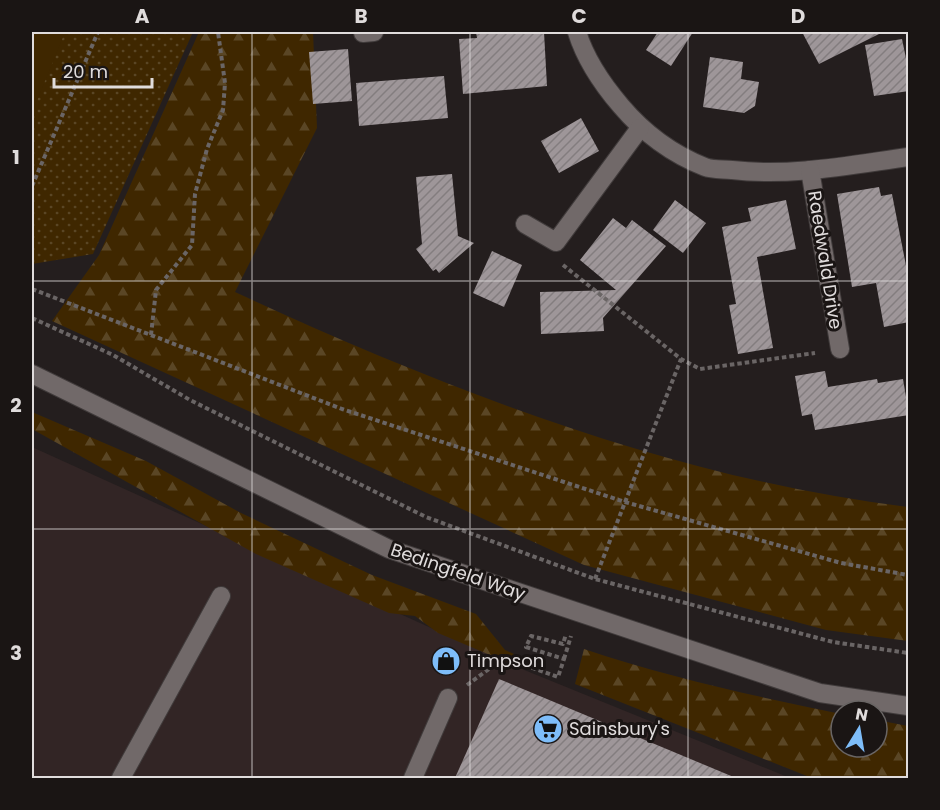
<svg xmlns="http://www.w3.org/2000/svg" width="940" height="810" font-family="Poppins,sans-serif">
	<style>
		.built { fill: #322525 }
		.grass { fill: url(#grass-dots) }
		.forest { fill: url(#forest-firs) }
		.park { fill: #3f2700 }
		.building { fill: url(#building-hatch) }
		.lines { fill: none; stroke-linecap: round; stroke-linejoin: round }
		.lane-casing { stroke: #403b3b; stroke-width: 20 }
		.street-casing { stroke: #403b3b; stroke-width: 20 }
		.secondary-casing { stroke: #403b3b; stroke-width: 20 }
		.path { stroke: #6a6565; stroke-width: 4; stroke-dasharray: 4.5 3; stroke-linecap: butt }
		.lane { stroke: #716969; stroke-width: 18 }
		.street { stroke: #716969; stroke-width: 18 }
		.secondary { stroke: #716969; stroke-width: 18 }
		.grid { fill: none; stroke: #e0dcdc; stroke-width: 1.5; stroke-opacity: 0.55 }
		.labels { text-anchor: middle; stroke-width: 6; stroke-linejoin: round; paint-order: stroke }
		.street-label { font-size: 18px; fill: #e0dcdc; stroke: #1a1514 }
		.poi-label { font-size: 18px; fill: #e0dcdc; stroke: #1a1514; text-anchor: start }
		.neatline { fill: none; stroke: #e0dcdc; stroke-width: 2 }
		.grid-label { font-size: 20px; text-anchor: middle; font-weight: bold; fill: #e0dcdc }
	</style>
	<defs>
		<pattern id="grass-dots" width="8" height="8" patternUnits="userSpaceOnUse" patternTransform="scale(1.5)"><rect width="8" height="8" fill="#3f2700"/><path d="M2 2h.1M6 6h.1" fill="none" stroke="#5a4625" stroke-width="1.8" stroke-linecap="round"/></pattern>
		<pattern id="forest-firs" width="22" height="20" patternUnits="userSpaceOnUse" patternTransform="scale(1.5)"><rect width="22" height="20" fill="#3f2700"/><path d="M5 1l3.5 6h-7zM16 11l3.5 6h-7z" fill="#5a4625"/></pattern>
		<pattern id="building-hatch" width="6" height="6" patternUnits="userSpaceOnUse" patternTransform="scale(1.5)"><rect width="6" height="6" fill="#9e9699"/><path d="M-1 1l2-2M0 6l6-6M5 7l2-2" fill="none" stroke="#837d7f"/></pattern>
	</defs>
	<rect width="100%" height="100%" fill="#241e1e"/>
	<!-- built -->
	<path class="built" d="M32,447l485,220 273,111h-758z"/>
	<!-- grass -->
	<path class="grass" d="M32,32h161l-100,222 -61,10z"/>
	<!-- forest -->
	<g class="forest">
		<path d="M199,32h114l4,96 -82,164c211,98 442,187 673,215v134l-82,-11 -242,-65 -532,-244 47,-66z"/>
		<path d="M32,412l114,49 95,52 131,62 104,39 29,36 9,4 -5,9 -71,-30 -23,-17 -26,-3 -133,-59 -224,-125z"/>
		<path d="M584,649c83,28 170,47 257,65v33h36v-27l31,6v52h-96l-237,-94z"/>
	</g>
	<!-- park -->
	<path class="park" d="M32,32h33l-33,81z"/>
	<!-- building -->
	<g class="building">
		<path d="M476,32h68l3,54 -84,8 -4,-55 18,-1z"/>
		<path d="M658,32h35l-22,34 -25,-16z"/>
		<path d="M802,32h81l-64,32z"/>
		<path d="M902,39l7,34v18l-35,5 -9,-51z"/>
		<path d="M348,49l4,52 -39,3 -4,-52z"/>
		<path d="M710,57l33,5 -2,17 18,3 -4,24 -11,7 -41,-6z"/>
		<path d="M444,76l4,42 -89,8 -3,-43z"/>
		<path d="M581,118l18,33 -40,22 -18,-32z"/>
		<path d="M452,174l6,62 16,7 -35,30 -3,-4 -3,2 -17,-22 6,-5 -6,-67z"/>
		<path d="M879,187l2,9 11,-2 17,87v41l-25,5 -8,-44 -24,4 -15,-93z"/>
		<path d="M675,200l31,23 -23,30 -30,-23z"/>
		<path d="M786,200l10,49 -39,8 16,91 -35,6 -9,-49 7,-1 -14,-77 29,-6 -3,-13z"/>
		<path d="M613,218l13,10 6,-8 34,26 -63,72 1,13 -63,3 -1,-42 76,-2 -36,-30z"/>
		<path d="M492,251l30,14 -18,42 -31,-14z"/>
		<path d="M825,371l3,16 49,-8 1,4 25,-4 6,36 -94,15 -3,-16 -10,2 -7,-40z"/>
		<path d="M499,679l237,99h-281z"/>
	</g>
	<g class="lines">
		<!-- lane casing -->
		<g class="lane-casing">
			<g id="lane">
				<path d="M121,778l100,-182"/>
				<path d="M413,778l35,-80"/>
			</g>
		</g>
		<!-- street casing -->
		<g class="street-casing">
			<g id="street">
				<path d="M577,32c8,26 26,53 44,74 22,26 51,48 84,61 8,3 18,2 27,3 59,7 118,-5 176,-13"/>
				<path d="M363,33l11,-1"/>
				<path d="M810,170l30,179"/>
				<path d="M525,224l31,18 84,-114"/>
			</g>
		</g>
		<!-- secondary casing -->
		<g class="secondary-casing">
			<path id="secondary" d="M32,374l357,175 431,144 88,13"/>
		</g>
		<!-- path -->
		<g class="path">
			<path d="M32,186l66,-154"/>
			<path d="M563,265l118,94 19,10 115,-16"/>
			<path d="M32,289l310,120 283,93 216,61 67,12"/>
			<path d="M32,318l81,37 77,45 236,117 169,62 238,63 75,11"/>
			<path d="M151,335l5,-45 36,-45 3,-51 12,-45 16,-39 2,-27 -7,-51"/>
			<path d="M595,579l86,-220"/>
			<path d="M564,659l7,-23"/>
			<path d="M467,685l37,-27 54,19 6,-18 -38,-12 5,-11 32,8 3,-10"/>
		</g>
		<!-- lane -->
		<use href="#lane" class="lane"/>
		<!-- street -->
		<use href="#street" class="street"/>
		<!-- secondary -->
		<use href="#secondary" class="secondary"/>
	</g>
	<!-- grid -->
	<path class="grid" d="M252,32v746M470,32v746M688,32v746M32,281h876M32,529h876"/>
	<!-- icons -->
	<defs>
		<g id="shop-disc" transform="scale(1.5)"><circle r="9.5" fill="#7ebdf9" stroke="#1a1514"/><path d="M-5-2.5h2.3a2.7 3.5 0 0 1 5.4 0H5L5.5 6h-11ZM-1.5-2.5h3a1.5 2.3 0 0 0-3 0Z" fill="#111"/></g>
		<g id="supermarket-disc" transform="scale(1.5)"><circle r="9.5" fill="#7ebdf9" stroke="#1a1514"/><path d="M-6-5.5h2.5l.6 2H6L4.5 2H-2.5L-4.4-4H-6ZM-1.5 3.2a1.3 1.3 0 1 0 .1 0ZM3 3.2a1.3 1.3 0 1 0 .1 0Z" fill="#111"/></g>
	</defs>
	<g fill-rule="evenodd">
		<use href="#shop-disc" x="446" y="661"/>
		<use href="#supermarket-disc" x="548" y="729"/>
	</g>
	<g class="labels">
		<!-- street labels -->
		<g class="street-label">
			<text transform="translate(825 260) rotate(81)" y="6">Raedwald Drive</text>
			<text transform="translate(458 572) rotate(19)" y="6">Bedingfeld Way</text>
		</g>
		<!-- poi labels -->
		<g class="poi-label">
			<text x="467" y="667">Timpson</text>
			<text x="569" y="735">Sainsbury's</text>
		</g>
	</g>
	<!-- border -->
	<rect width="940" height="810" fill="none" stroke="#1a1514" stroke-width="66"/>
	<!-- north arrow -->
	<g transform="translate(859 729) rotate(11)"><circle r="28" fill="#1a1514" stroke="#696564" stroke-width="1.5"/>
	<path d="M0-4.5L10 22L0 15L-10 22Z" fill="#7ebdf9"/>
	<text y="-9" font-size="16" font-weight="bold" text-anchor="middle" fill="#e0dcdc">N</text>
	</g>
	<!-- scale -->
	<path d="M54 78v9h98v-9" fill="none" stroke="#e0dcdc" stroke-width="3"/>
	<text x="63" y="78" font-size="18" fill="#e0dcdc" stroke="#1a1514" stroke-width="4.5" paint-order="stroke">20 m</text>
	<rect x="33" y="33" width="874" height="744" class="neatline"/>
	<g class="grid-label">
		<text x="142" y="23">A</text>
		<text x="361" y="23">B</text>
		<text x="579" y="23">C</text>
		<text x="798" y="23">D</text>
		<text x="16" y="164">1</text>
		<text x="16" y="412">2</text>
		<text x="16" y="660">3</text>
	</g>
</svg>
